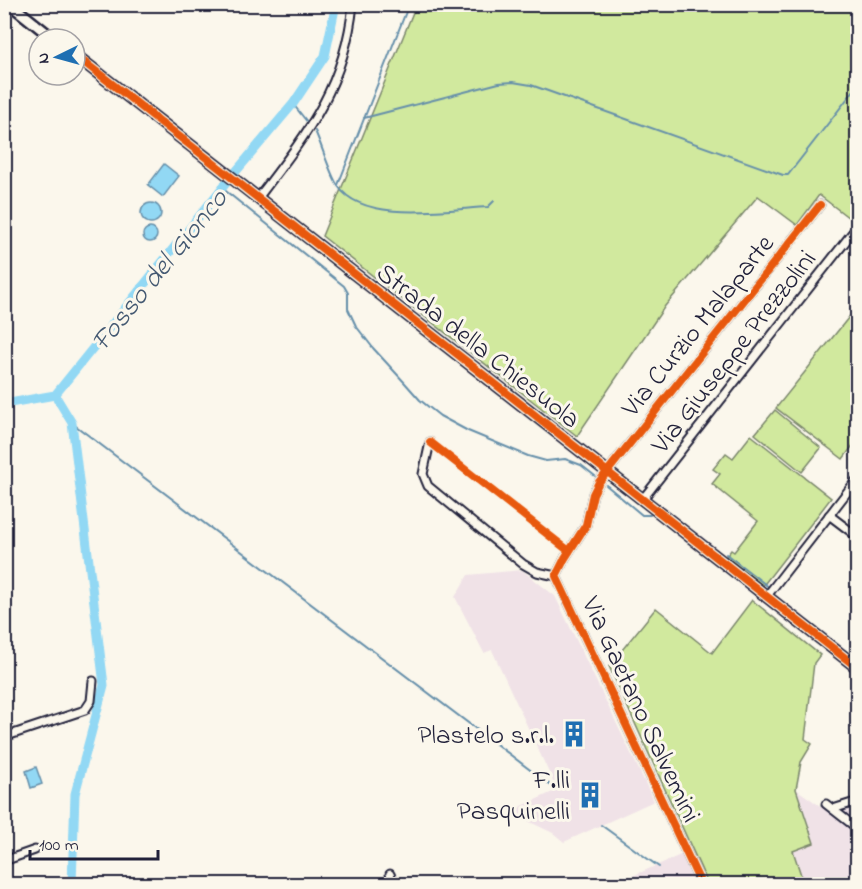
<svg xmlns="http://www.w3.org/2000/svg" width="862" height="889" font-family="'Indie Flower',sans-serif">
	<style>
		.built { fill: #f0e2e7 }
		.green { fill: #d1e99e; stroke: #7a866c; stroke-width: 1.5 }
		.water { fill: #92d8f4; stroke: #658faa; stroke-width: 1.5 }
		.lines { fill: none; stroke-linecap: round; stroke-linejoin: round }
		.stream { stroke: #658faa; stroke-width: 2 }
		.canal { stroke: #92d8f4; stroke-width: 9 }
		.street-casing { stroke: #22223b; stroke-width: 11 }
		.secondary-casing { stroke: #22223b; stroke-width: 14 }
		.street { stroke: #fbf7ec; stroke-width: 7 }
		.secondary { stroke: #fbf7ec; stroke-width: 9 }
		.cycleway-casing { stroke: #fbf7ec; stroke-width: 11 }
		.cycleway { stroke: #e8590c; stroke-width: 8 }
		.labels { text-anchor: middle; stroke-width: 6; stroke-linejoin: round; paint-order: stroke }
		.street-label { font-size: 27px; fill: #22223b; stroke: #fbf7ec }
		.poi-label { font-size: 27px; fill: #22223b; stroke: #fbf7ec; text-anchor: end }
		.water-label { font-size: 28px; font-style: italic; fill: #445972; stroke: #fbf7ec }
	</style>
	<rect width="100%" height="100%" fill="#fbf7ec"/>
	<filter id="ink" filterUnits="userSpaceOnUse"><feTurbulence type="fractalNoise" baseFrequency=".0167" numOctaves="2"/><feDisplacementMap in="SourceGraphic" scale="12" xChannelSelector="R" yChannelSelector="G"/><feConvolveMatrix kernelMatrix="1 2 1 2 8 2 1 2 1" color-interpolation-filters="sRGB"/></filter>
	<g filter="url(#ink)">
		<!-- built -->
		<g class="built">
			<path d="M522,570l33,26 99,205 -90,41 -11,-9 -44,-21 48,-22 -65,-140 -8,3 -29,-56 13,-22z"/>
			<path d="M796,789l27,19 34,-12v88h-53l-11,-33 21,-8z"/>
			<path d="M692,850l16,34h-94z"/>
		</g>
		<!-- green -->
		<g class="green">
			<path d="M416,5h441v219l-38,-29 -22,30 -39,-29 -93,110 -88,130 -255,-200z"/>
			<path d="M857,307v133l-14,19 -67,-51z"/>
			<path d="M775,410l46,38 -19,24 -47,-38z"/>
			<path d="M751,435l80,63 -69,89 -37,-29 6,-8 3,2 24,-31 -46,-37 8,-10 -7,-5 13,-16 7,5z"/>
			<path d="M752,600l68,55 -6,8 -9,76 7,5 -11,18 -5,27 18,54 -21,8 11,33h-96l-99,-218 47,-58 56,45z"/>
		</g>
		<!-- water -->
		<g class="water">
			<path d="M164,164l15,12 -16,21 -15,-12z"/>
			<circle cx="151" cy="213" r="10"/>
			<circle cx="150" cy="235" r="7"/>
			<path d="M36,767l6,17 -11,4 -5,-17z"/>
		</g>
		<g class="lines">
			<!-- stream -->
			<g class="stream">
				<path d="M293,104l15,19"/>
				<path d="M364,118l135,-35 14,-1 18,3 252,90h5l70,-90"/>
				<path d="M315,131c7,15 15,43 23,55 25,38 110,23 150,21l6,-6"/>
				<path d="M338,185l71,-181"/>
				<path d="M222,188l122,98 4,7v16l8,17 17,22 32,35 15,17 20,16 28,15 60,25 18,5 19,-2 16,6 14,11"/>
				<path d="M72,423l482,365"/>
				<path d="M606,485l36,30h8"/>
				<path d="M726,554l44,34"/>
				<path d="M601,825l58,42"/>
			</g>
			<!-- canal -->
			<g class="canal">
				<path d="M55,395l17,28 32,262 -29,109 -3,90"/>
				<path d="M4,404l51,-9 167,-207 71,-84 32,-48 11,-52"/>
			</g>
			<!-- street casing -->
			<g class="street-casing">
				<g id="street">
					<path d="M258,198c48,-63 87,-111 95,-194"/>
					<path d="M430,442l-7,32 5,12 95,78 14,8 19,4"/>
					<path d="M642,500l211,-268 5,4"/>
					<path d="M829,515l29,22"/>
					<path d="M766,597l92,-119"/>
					<path d="M4,737l81,-27 6,-9 2,-20"/>
					<path d="M826,804l32,25"/>
					<path d="M833,809l25,-8"/>
					<path d="M4,861l31,-11"/>
					<path d="M390,874l4,10"/>
					<path d="M701,884l-145,-308 9,-18 21,-33 7,-31 6,-12 221,-277"/>
				</g>
			</g>
			<!-- secondary casing -->
			<g class="secondary-casing">
				<g id="secondary">
					<path d="M10,4l44,35"/>
					<path d="M75,55l783,613"/>
				</g>
			</g>
			<!-- street -->
			<use href="#street" class="street"/>
			<!-- secondary -->
			<use href="#secondary" class="secondary"/>
			<!-- cycleway casing -->
			<g class="cycleway-casing">
				<g id="cycleway">
					<path d="M75,55l783,613"/>
					<path d="M430,442l139,109"/>
					<path d="M701,884l-145,-308 9,-18 21,-33 7,-31 6,-12 221,-277"/>
				</g>
			</g>
			<!-- cycleway -->
			<use href="#cycleway" class="cycleway"/>
		</g>
	</g>
	<!-- icons -->
	<defs>
		<g id="building-bare" transform="scale(2.07)"><path d="M-4-6H4V6H1V3H-1V6H-4ZM-2.5-4.3h1.7v1.8h-1.7ZM.8-4.3h1.7v1.8H.8ZM-2.5-1h1.7V.8h-1.7ZM.8-1h1.7V.8H.8Z" fill="#1f6fb2" stroke="#fbf7ec" stroke-width="2.5" paint-order="stroke"/></g>
	</defs>
	<g fill-rule="evenodd">
		<use href="#building-bare" x="574" y="734"/>
		<use href="#building-bare" x="590" y="795"/>
	</g>
	<g class="labels">
		<!-- street labels -->
		<g class="street-label">
			<text transform="translate(697 325) rotate(-51)" y="9">Via Curzio Malaparte</text>
			<text transform="translate(479 345) rotate(38)" y="9">Strada della Chiesuola</text>
			<text transform="translate(733 351) rotate(-52)" y="9">Via Giuseppe Prezzolini</text>
			<text transform="translate(642 709) rotate(65)" y="9">Via Gaetano Salvemini</text>
		</g>
		<!-- poi labels -->
		<g class="poi-label">
			<text x="554" y="743">Plastelo s.r.l.</text>
			<text x="570" y="788">F.lli<tspan x="570" dy="31">Pasquinelli</tspan></text>
		</g>
		<!-- water labels -->
		<g class="water-label">
			<text transform="translate(158 269) rotate(-51)" y="10">Fosso del Gionco</text>
		</g>
	</g>
	<!-- margin -->
	<rect width="862" height="889" fill="none" stroke="#fbf7ec" stroke-width="24"/>
	<rect x="12" y="12" width="838" height="865" fill="none" stroke="#22223b" stroke-width="2" filter="url(#ink)"/>
	<!-- north arrow -->
	<g transform="translate(57 57) rotate(265)"><circle r="28" fill="#fbf7ec" stroke="#a4a2a5" stroke-width="1.5"/>
	<path d="M0-4.5L10 22L0 15L-10 22Z" fill="#1f6fb2"/>
	<text y="-9" font-size="16" font-weight="bold" text-anchor="middle" fill="#22223b">N</text>
	</g>
	<!-- scale -->
	<path d="M30 850v9h128v-9" fill="none" stroke="#22223b" stroke-width="3"/>
	<text x="39" y="850" font-size="18" fill="#22223b" stroke="#fbf7ec" stroke-width="4.5" paint-order="stroke">100 m</text>
</svg>
